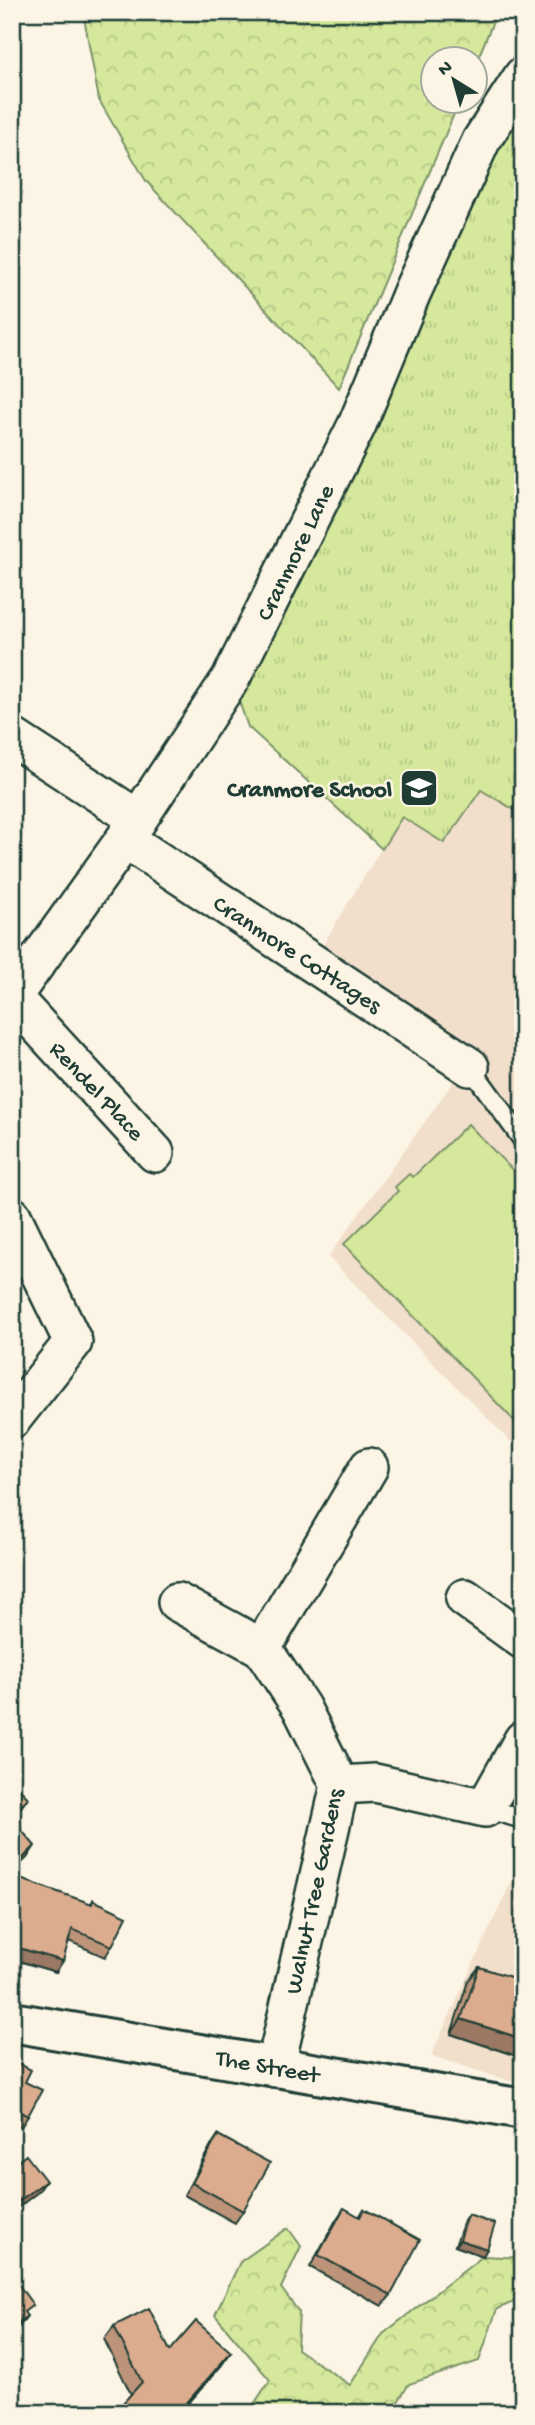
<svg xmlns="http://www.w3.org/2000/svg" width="535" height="2425" font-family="'Gochi Hand',sans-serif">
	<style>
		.built { fill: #f2dfcb }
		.forest { fill: url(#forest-crowns); stroke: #7a9268; stroke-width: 2 }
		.park { fill: url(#park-tufts); stroke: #7a9268; stroke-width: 2 }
		.garden { fill: #d5e89c; stroke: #7a9268; stroke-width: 2 }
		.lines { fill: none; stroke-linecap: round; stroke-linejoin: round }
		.lane-casing { stroke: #1f3d34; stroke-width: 23 }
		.street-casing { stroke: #1f3d34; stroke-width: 42 }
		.secondary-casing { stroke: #1f3d34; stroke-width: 44 }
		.lane { stroke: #fcf5e5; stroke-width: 18 }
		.street { stroke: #fcf5e5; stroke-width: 37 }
		.secondary { stroke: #fcf5e5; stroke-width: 38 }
		.wall { fill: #bd947a; stroke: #1f3d34; stroke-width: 2 }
		.shaded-wall { fill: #9a7863; stroke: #1f3d34; stroke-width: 2 }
		.building { fill: #dcac8e; stroke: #1f3d34; stroke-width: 2 }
		.labels { text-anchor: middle; stroke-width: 5; stroke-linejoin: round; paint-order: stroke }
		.street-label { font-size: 24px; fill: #1f3d34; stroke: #fcf5e5 }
		.poi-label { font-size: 24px; font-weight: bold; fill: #1f3d34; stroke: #fcf5e5; text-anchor: end }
	</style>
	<defs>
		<pattern id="forest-crowns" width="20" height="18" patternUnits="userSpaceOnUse" patternTransform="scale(1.75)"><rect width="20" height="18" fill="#d5e89c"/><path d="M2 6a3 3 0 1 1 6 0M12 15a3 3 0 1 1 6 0" fill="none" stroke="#b6c887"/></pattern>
		<pattern id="park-tufts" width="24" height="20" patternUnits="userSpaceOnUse" patternTransform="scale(1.75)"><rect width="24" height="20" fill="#d5e89c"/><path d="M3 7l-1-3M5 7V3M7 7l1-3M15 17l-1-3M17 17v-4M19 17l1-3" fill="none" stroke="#b6c887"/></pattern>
	</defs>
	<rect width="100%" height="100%" fill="#fcf5e5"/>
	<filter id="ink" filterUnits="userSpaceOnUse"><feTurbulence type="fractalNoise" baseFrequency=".0143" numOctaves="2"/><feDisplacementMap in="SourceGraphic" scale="14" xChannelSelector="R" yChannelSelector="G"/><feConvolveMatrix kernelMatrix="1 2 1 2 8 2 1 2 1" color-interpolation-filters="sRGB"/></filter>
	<g filter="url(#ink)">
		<!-- built -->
		<g class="built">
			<path d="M523,76v1378l-195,-197 146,-204 -155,-102 62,-102 -133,-122z"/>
			<path d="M523,1856v229l-92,-29z"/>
		</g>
		<!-- forest -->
		<g class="forest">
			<path d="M83,12h414l-21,51v-3h-42v42h25l-120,286 -193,-207 -47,-81z"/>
			<path d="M288,2228l13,18 -20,42 18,24 -2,37 53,36 33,-51 100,-78 40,2v40l-26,11 -18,52 -70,23 -18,29h-143l22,-33 -55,-65 25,-53z"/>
		</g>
		<!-- park -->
		<path class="park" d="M523,76v739l-42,-25 -37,53 -42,-26 -20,32 -134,-122 -17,-49z"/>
		<!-- garden -->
		<path class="garden" d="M468,1124l55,57v249l-179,-186 54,-53 -3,-4 14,-13 4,3z"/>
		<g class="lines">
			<!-- lane casing -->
			<g class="lane-casing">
				<g id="lane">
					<path d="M470,1067l53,73"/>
					<path d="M485,1808l38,11"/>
				</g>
			</g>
			<!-- street casing -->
			<g class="street-casing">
				<g id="street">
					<path d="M12,737l126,82"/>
					<path d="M125,839l345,228"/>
					<path d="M12,997l113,-158 106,-161 126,-253 55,-133 69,-151 42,-65"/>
					<path d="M12,997l143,156"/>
					<path d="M12,1216l61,126 -61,77"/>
					<path d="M465,1598l58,42"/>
					<path d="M177,1602l85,46"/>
					<path d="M340,1785l35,-2 110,25 38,-68"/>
					<path d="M275,2068l65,-283 -39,-78 -39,-59 107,-181"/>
				</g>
			</g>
			<!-- secondary casing -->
			<g class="secondary-casing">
				<path id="secondary" d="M12,2022l511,87"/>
			</g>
			<!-- lane -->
			<use href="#lane" class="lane"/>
			<!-- street -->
			<use href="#street" class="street"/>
			<!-- secondary -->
			<use href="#secondary" class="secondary"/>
		</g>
		<!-- wall -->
		<g class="wall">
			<path d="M12,1876l79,28 2,-4 19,46 -7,11 -36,-16 -13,31 -44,-13z"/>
			<path d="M523,1958v97l-7,-2 -2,2 -63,-21 17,-53 11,-14 33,11 3,-9z"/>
			<path d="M12,2060l13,22 3,34 -7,11 -9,-4z"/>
			<path d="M218,2135l25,76 -8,12 -51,-28 26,-48z"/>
			<path d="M344,2208l15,9 5,-8 27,86 -9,11 -72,-39 26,-47z"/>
			<path d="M468,2215l15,41 -28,-10 9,-25z"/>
			<path d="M523,2324v38l-3,-1z"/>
			<path d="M114,2326l56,25 61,1 -10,14 -41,47h-64l15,-19 -27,-55z"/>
		</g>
		<!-- shaded-wall -->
		<g class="shaded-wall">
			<path d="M28,1798l-9,12 -7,7v-3z"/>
			<path d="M35,1846l-8,12 -15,14v-3z"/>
			<path d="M12,1946l51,15 -7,11 -44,-13z"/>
			<path d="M461,2019l62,20v16l-7,-2 -2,2 -63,-21z"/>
			<path d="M46,2181l-8,11 -26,20v-6z"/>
			<path d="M460,2240l27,9 -4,7 -28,-10z"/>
			<path d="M27,2316l-8,11 -7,5v-5z"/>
			<path d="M231,2352l-10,14 -41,47h-2z"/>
		</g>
		<!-- building -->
		<g class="building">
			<path d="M12,1780l16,18 -16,16z"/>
			<path d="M12,1819l23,27 -23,23z"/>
			<path d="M12,1876l80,28 1,-4 34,16 -15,30 -40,-17 -9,32 -51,-15z"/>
			<path d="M523,1963v76l-62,-20 18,-52 38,12z"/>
			<path d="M12,2060l19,10 -6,12 17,8 -14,26 -16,-8z"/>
			<path d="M218,2135l52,28 -27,48 -51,-28z"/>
			<path d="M26,2155l20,26 -34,25v-40z"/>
			<path d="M344,2208l16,9 4,-8 56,31 -29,55 -73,-40z"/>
			<path d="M468,2215l27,9 -8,25 -27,-9z"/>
			<path d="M18,2284l15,21 -9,7 3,4 -15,11v-39z"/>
			<path d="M149,2308l21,43 26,-30 35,31 -53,61h-43l-12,-10 19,-21 -28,-56z"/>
			<path d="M412,2404l14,9h-20z"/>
		</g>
	</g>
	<!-- icons -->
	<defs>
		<g id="school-square" transform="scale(2.0125)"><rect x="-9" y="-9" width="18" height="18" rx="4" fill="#1f3d34" stroke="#fcf5e5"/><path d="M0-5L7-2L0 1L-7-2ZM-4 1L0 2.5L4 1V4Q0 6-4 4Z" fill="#fff"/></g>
	</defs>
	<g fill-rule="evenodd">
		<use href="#school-square" x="419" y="788"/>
	</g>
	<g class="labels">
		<!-- street labels -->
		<g class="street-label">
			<text transform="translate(294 552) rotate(-64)" y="8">Cranmore Lane</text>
			<text transform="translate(298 953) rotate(33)" y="8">Cranmore Cottages</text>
			<text transform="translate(98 1090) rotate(47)" y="8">Rendel Place</text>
			<text transform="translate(313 1891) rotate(-78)" y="8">Walnut Tree Gardens</text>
			<text transform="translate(268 2065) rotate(10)" y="8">The Street</text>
		</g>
		<!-- poi labels -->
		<g class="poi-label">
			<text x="392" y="796">Cranmore School</text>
		</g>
	</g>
	<!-- margin -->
	<rect width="535" height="2425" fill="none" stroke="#fcf5e5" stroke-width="42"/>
	<rect x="21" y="21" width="493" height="2383" fill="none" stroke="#1f3d34" stroke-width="2.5" filter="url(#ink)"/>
	<!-- north arrow -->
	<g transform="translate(454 80) rotate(323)"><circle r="33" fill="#fcf5e5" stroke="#a4ab9e" stroke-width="2"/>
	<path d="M0-5L12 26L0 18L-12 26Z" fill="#1f3d34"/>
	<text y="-10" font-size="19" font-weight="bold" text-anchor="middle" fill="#1f3d34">N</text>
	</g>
</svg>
